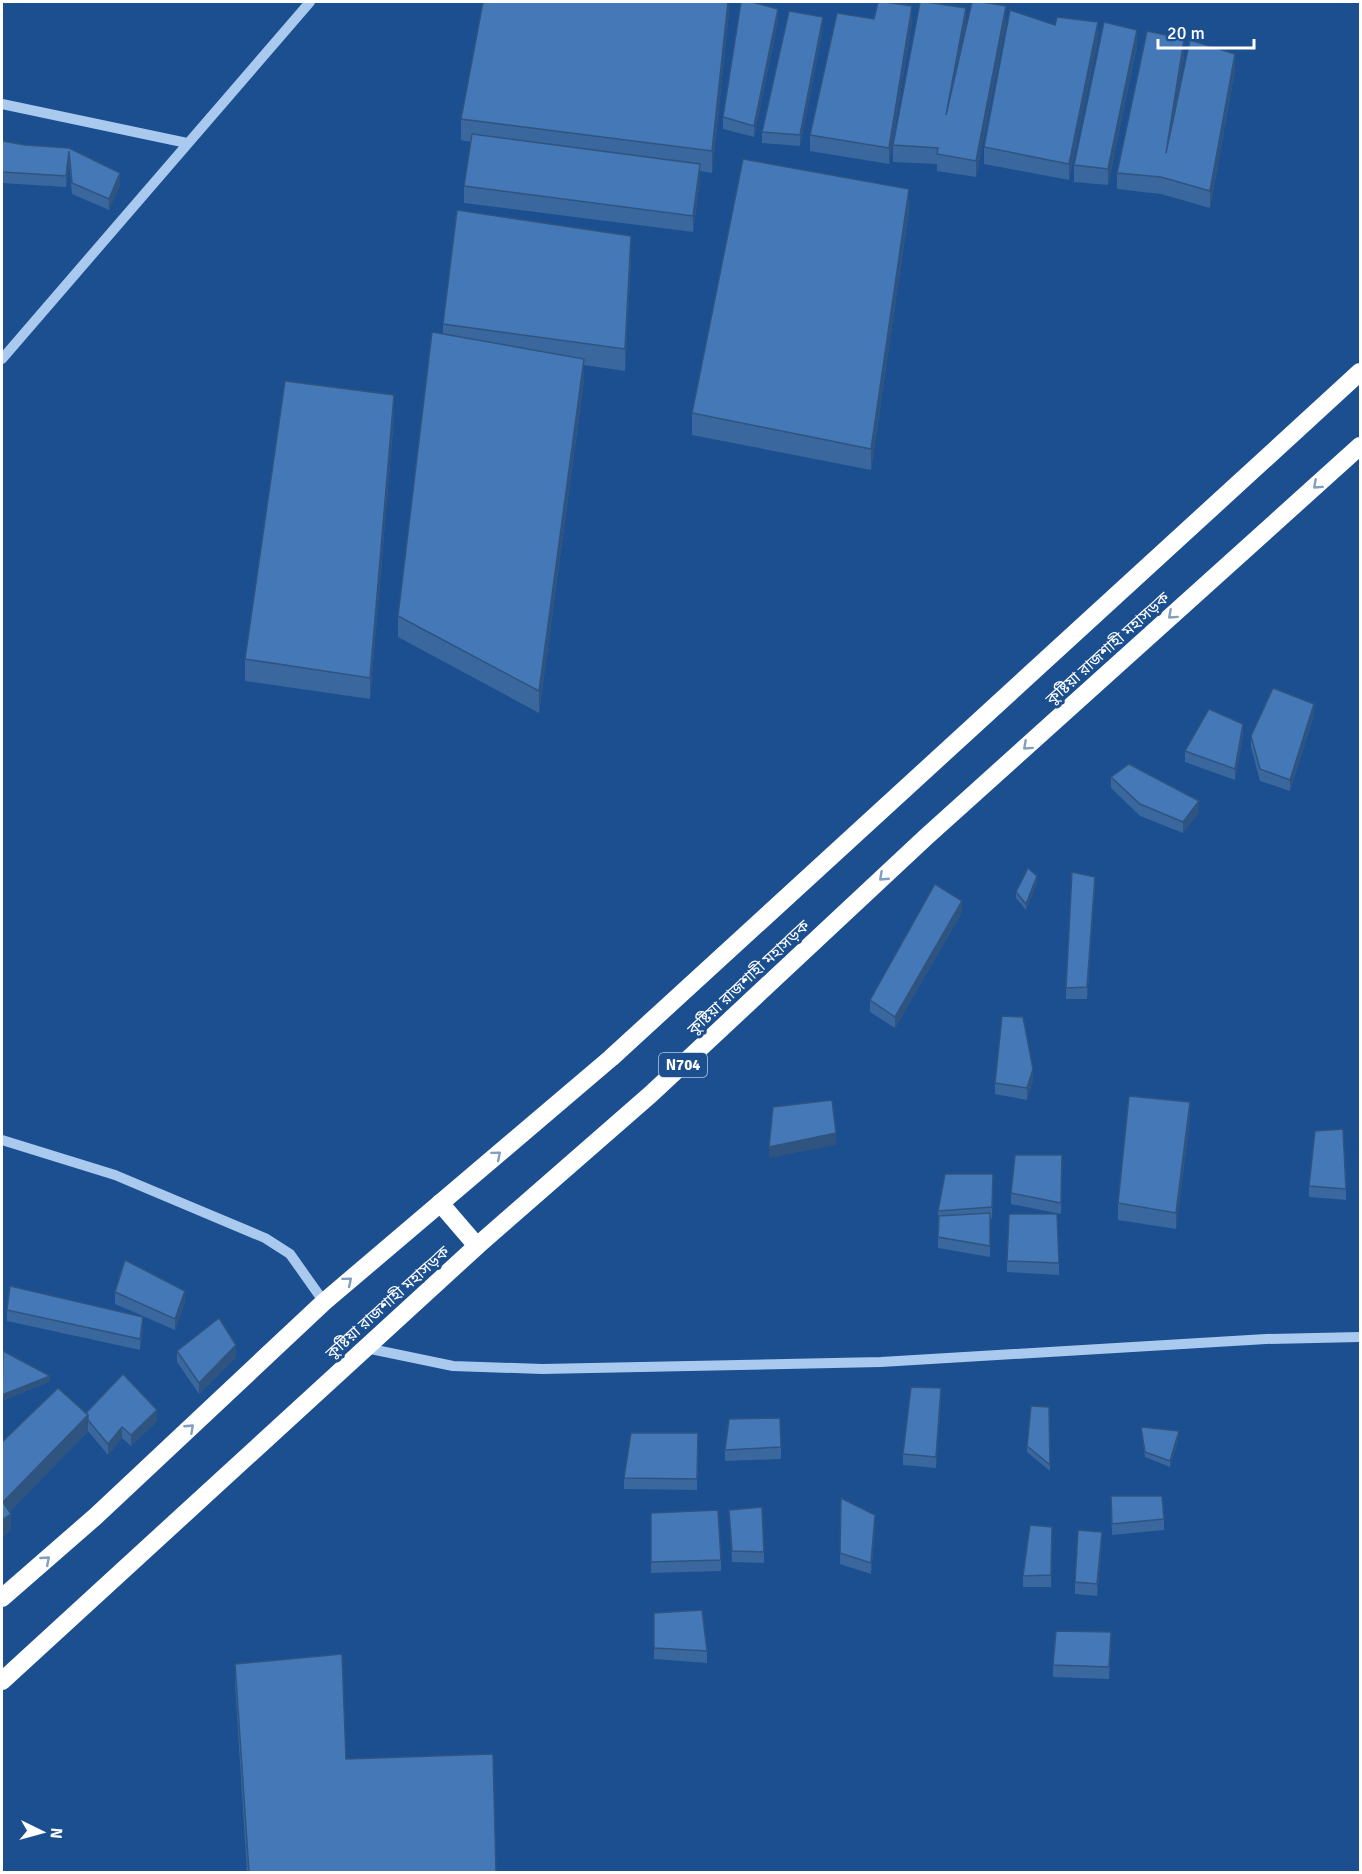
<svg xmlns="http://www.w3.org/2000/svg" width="1362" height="1874" font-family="Signika,'Noto Sans Bengali',sans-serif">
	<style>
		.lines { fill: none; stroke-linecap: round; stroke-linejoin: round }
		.minor { stroke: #a9c9ee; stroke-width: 10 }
		.highway { stroke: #fff; stroke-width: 18 }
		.wall { fill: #3a679d }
		.shaded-wall { fill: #305480 }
		.building { fill: #4478b7; stroke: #305480; stroke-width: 1.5 }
		.oneway { stroke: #829ec1 }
		.labels { text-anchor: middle; stroke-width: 6; stroke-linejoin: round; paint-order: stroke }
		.shield { fill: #1b4f8f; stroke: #bbcadd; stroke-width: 1.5 }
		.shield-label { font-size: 15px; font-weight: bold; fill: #fff }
		.street-label { font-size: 16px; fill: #fff; stroke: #1b4f8f }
	</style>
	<rect width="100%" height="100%" fill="#1b4f8f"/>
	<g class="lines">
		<!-- minor -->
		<g class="minor">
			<path d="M2,104l185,39"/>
			<path d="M2,359l308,-357"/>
			<path d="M2,1140l113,35 150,63 25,16 34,48"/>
			<path d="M366,1348l87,18 89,3 339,-7 385,-23 94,-2"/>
		</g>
		<!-- highway -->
		<g class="highway">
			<path d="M440,1203l37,43"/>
			<path d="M2,1598l94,-82 228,-214 287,-244 749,-686"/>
			<path d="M2,1681l475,-435 174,-152 275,-257 434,-391"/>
		</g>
	</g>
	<!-- wall -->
	<g class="wall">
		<path d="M729,2v10l-17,161 -12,-2v9l-7,52 -229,-29v-17l7,-44 -10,-2v-21z"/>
		<path d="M778,20l-24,117 -31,-8v-12z"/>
		<path d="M912,22l-23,142 -79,-13v-16z"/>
		<path d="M1006,23l-30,154 -39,-6v-7l-44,-2v-17l73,-121 -5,23z"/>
		<path d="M823,28l-23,118 -38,-3v-11z"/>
		<path d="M1098,39l-29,141 -85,-16v-17z"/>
		<path d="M1137,46l-29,139 -34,-3v-17z"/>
		<path d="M1184,56l-8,47 59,-33 -25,138 -49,-14 -44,-5v-16z"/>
		<path d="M2,141l23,4 44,3 51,37 -11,25 -37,-16 -3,-32 -3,25 -64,-4z"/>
		<path d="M909,210l-38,260 -179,-35v-22z"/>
		<path d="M631,258l-6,113 -41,-6v15l-45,333 -141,-76v-21l45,-282v-10z"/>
		<path d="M394,417l-24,282 -125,-18v-22z"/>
		<path d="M1314,715l-24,76 -30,-10 -9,-34v-11z"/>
		<path d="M1243,736l-8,44 -50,-18v-11z"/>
		<path d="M1111,777l88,35 -16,21 -43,-17 -29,-28z"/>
		<path d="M1037,882l-11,28 -10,-12v-6z"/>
		<path d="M1095,888l-8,111h-21v-11z"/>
		<path d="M962,912l-67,116 -25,-16v-12z"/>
		<path d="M1033,1080l-6,20 -32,-6v-11z"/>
		<path d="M1190,1119l-14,110 -58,-9v-17z"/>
		<path d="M1062,1155l-1,59 -50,-10v-11z"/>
		<path d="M993,1174l-1,44 -2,1v38l-52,-9v-37z"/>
		<path d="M1309,1186l37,3v11l-37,-3z"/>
		<path d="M1007,1261l52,2v12l-52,-3z"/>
		<path d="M115,1292l70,10 -10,28 -60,-26z"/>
		<path d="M7,1310l136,18 -3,22 -133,-29z"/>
		<path d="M177,1351l59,6 -37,37 -22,-32z"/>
		<path d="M941,1400l-5,68 -33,-3v-11z"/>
		<path d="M1049,1407l1,64 -23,-19v-6z"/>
		<path d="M86,1413l71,8 -26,25 -9,-8 -14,17 -20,-24 -78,80 1,19 -9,7v-95z"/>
		<path d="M1141,1427l38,9 -9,31 -25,-10z"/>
		<path d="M698,1433l-1,57 -73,-1v-11z"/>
		<path d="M781,1447v12l-56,2v-11z"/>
		<path d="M1111,1496l53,23v11l-52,5z"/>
		<path d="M841,1498l34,28 -4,48 -31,-10z"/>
		<path d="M729,1510l35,42v11l-32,-1z"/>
		<path d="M651,1513l70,47v11l-70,2z"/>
		<path d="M1052,1527l-1,60h-28v-11z"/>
		<path d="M1102,1543l-5,53 -22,-2v-12z"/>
		<path d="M654,1613l53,38v12l-53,-4z"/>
		<path d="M1111,1644l-2,35 -56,-2v-12z"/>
		<path d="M235,1664l111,95 150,113h-249l-12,-187z"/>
	</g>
	<!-- shaded-wall -->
	<g class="shaded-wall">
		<path d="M728,2h1v10l-17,161v-22z"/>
		<path d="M912,6v16l-23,142v-16z"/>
		<path d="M1006,6v17l-30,154v-16z"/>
		<path d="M966,8v16l-20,107v-16z"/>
		<path d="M778,9v11l-24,117v-11z"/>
		<path d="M823,17v11l-23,118v-11z"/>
		<path d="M1098,22v17l-29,141v-16z"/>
		<path d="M1137,30v16l-29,139v-16z"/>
		<path d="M1184,39v17l-18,113v-16z"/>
		<path d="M1235,54v16l-25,138v-17z"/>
		<path d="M69,151v11l-3,25v-11z"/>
		<path d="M700,164v16l-7,52v-16z"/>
		<path d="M120,173v12l-11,25v-11z"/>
		<path d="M909,189v21l-38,260v-21z"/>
		<path d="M631,236v22l-6,113v-22z"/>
		<path d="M584,359v21l-45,333v-22z"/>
		<path d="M394,395v22l-24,282v-21z"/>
		<path d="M1314,704v11l-24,76v-11z"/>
		<path d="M1243,724v12l-8,44v-11z"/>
		<path d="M1199,801v11l-16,21v-11z"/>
		<path d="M1037,876v6l-11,28v-6z"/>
		<path d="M1095,877v11l-8,111v-12z"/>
		<path d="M962,901v11l-67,116v-11z"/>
		<path d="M1033,1069v11l-6,20v-12z"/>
		<path d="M1190,1102v17l-14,110v-16z"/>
		<path d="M836,1133v12l-67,13v-11z"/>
		<path d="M185,1291v11l-10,28v-11z"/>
		<path d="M143,1317v11l-3,22v-11z"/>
		<path d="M236,1345v12l-37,37v-11z"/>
		<path d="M50,1376v6l-48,19v-6z"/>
		<path d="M941,1388v12l-5,68v-11z"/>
		<path d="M157,1410v11l-26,25v-11z"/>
		<path d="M88,1415v16l-85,88v-17z"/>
		<path d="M122,1427v11l-14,17v-11z"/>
		<path d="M1179,1431v5l-9,31v-6z"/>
		<path d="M11,1514v16l-9,7v-17z"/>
		<path d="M875,1515v11l-4,48v-11z"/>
		<path d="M1102,1532v11l-5,53v-12z"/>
	</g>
	<!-- building -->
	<g class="building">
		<path d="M483,2h245l-16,149 -251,-32z"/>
		<path d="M741,2h11l26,7 -24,117 -31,-9z"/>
		<path d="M878,2h7l27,4 -23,142 -79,-13 27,-122 37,6z"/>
		<path d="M920,2h6l40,6 -20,107 26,-113h10l24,4 -30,155 -39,-7 1,-6 -45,-3z"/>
		<path d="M1010,10l45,15 2,-8 41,5 -29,142 -85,-17z"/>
		<path d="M789,11l34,6 -23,118 -38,-3z"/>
		<path d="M1104,22l33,8 -29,139 -34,-4z"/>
		<path d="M1147,31l37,8 -18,114 24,-113 45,14 -25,137 -49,-14 -44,-4z"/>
		<path d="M472,134l228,30 -7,52 -229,-30z"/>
		<path d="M2,141l23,4 44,3 51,25 -11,26 -37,-16 -3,-32 -3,25 -64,-4z"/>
		<path d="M743,159l166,30 -38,260 -179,-36z"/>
		<path d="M457,210l174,26 -6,113 -182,-25z"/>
		<path d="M432,332l152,27 -45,332 -141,-75z"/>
		<path d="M285,381l109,14 -24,283 -125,-19z"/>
		<path d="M1273,688l41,16 -24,76 -30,-11 -9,-33z"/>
		<path d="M1209,709l34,15 -8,45 -50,-18z"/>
		<path d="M1129,764l70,37 -16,21 -43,-18 -29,-27z"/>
		<path d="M1028,868l9,8 -11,28 -10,-12z"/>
		<path d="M1072,872l23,5 -8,110 -21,1z"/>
		<path d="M935,884l27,17 -67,116 -25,-17z"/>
		<path d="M1002,1016l21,1 10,52 -6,19 -32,-5z"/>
		<path d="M1129,1096l61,6 -14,111 -58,-10z"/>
		<path d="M832,1100l4,33 -67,14 4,-40z"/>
		<path d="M1343,1129l3,60 -37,-3 6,-55z"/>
		<path d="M1015,1155h47l-1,48 -50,-10z"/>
		<path d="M945,1174h48l-1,33 -54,4z"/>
		<path d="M990,1213v33l-52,-9 1,-21z"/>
		<path d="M1009,1214h48l2,49 -52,-2z"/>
		<path d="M125,1260l60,31 -10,28 -60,-27z"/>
		<path d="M10,1286l133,31 -3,22 -133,-29z"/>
		<path d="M219,1318l17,27 -37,38 -22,-32z"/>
		<path d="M3,1351l47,25 -48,19z"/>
		<path d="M123,1374l34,36 -26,25 -9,-8 -14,17 -20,-24v-5l-2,-2z"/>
		<path d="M911,1387l30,1 -5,69 -33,-3z"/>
		<path d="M58,1388l30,27 -85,87 8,12 -9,6v-78z"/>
		<path d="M1031,1406l18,1 1,58 -23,-19z"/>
		<path d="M780,1418l1,29 -56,3 4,-31z"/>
		<path d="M1141,1427l38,4 -9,30 -25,-9z"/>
		<path d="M631,1433h67l-1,46 -73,-1z"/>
		<path d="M1111,1496h51l2,23 -52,5z"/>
		<path d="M841,1498l34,17 -4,48 -31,-10z"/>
		<path d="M762,1507l2,45 -32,-1 -3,-41z"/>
		<path d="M718,1510l3,50 -70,2v-49z"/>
		<path d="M1030,1525l22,2 -1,48 -28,1z"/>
		<path d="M1078,1530l24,2 -5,52 -22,-2z"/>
		<path d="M702,1610l5,41 -53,-3v-35z"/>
		<path d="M1056,1631l55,1 -2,35 -56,-2z"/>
		<path d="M342,1654l4,105 147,-5 3,118h-247l-14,-208z"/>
	</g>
	<!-- one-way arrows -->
	<defs><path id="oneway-chevron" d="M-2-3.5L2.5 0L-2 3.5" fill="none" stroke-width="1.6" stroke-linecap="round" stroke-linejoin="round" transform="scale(1.5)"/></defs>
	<g class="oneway">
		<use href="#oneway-chevron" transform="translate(1317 485) rotate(138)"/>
		<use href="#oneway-chevron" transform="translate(1172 615) rotate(138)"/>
		<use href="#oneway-chevron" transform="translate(1027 746) rotate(138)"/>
		<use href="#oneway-chevron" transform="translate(883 877) rotate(137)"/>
		<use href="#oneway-chevron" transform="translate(497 1155) rotate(-40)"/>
		<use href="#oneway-chevron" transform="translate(348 1281) rotate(-40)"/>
		<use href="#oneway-chevron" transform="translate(190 1428) rotate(-43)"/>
		<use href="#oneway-chevron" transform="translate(46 1560) rotate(-41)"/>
	</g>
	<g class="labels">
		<!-- shield labels -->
		<rect class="shield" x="659" y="1053" width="48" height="24" rx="4.5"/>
		<g class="shield-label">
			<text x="683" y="1070">N704</text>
		</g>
		<!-- street labels -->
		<g class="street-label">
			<text transform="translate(1107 648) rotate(-42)" y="6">কুষ্টিয়া রাজশাহী মহাসড়ক</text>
			<text transform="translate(748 977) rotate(-43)" y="6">কুষ্টিয়া রাজশাহী মহাসড়ক</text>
			<text transform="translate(387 1302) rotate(-42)" y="6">কুষ্টিয়া রাজশাহী মহাসড়ক</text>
		</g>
	</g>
	<!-- border -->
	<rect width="1362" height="1874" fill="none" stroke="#ffffff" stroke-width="6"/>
	<!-- north arrow -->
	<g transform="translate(42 1832) rotate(95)" stroke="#1b4f8f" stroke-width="4.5" paint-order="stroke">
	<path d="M0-4.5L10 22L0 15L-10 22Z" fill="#ffffff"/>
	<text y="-9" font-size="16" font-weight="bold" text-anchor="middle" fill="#ffffff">N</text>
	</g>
	<!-- scale -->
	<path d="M1158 39v9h96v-9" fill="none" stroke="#ffffff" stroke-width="3"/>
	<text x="1167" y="39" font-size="18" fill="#ffffff" stroke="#1b4f8f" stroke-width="4.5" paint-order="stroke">20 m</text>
</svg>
